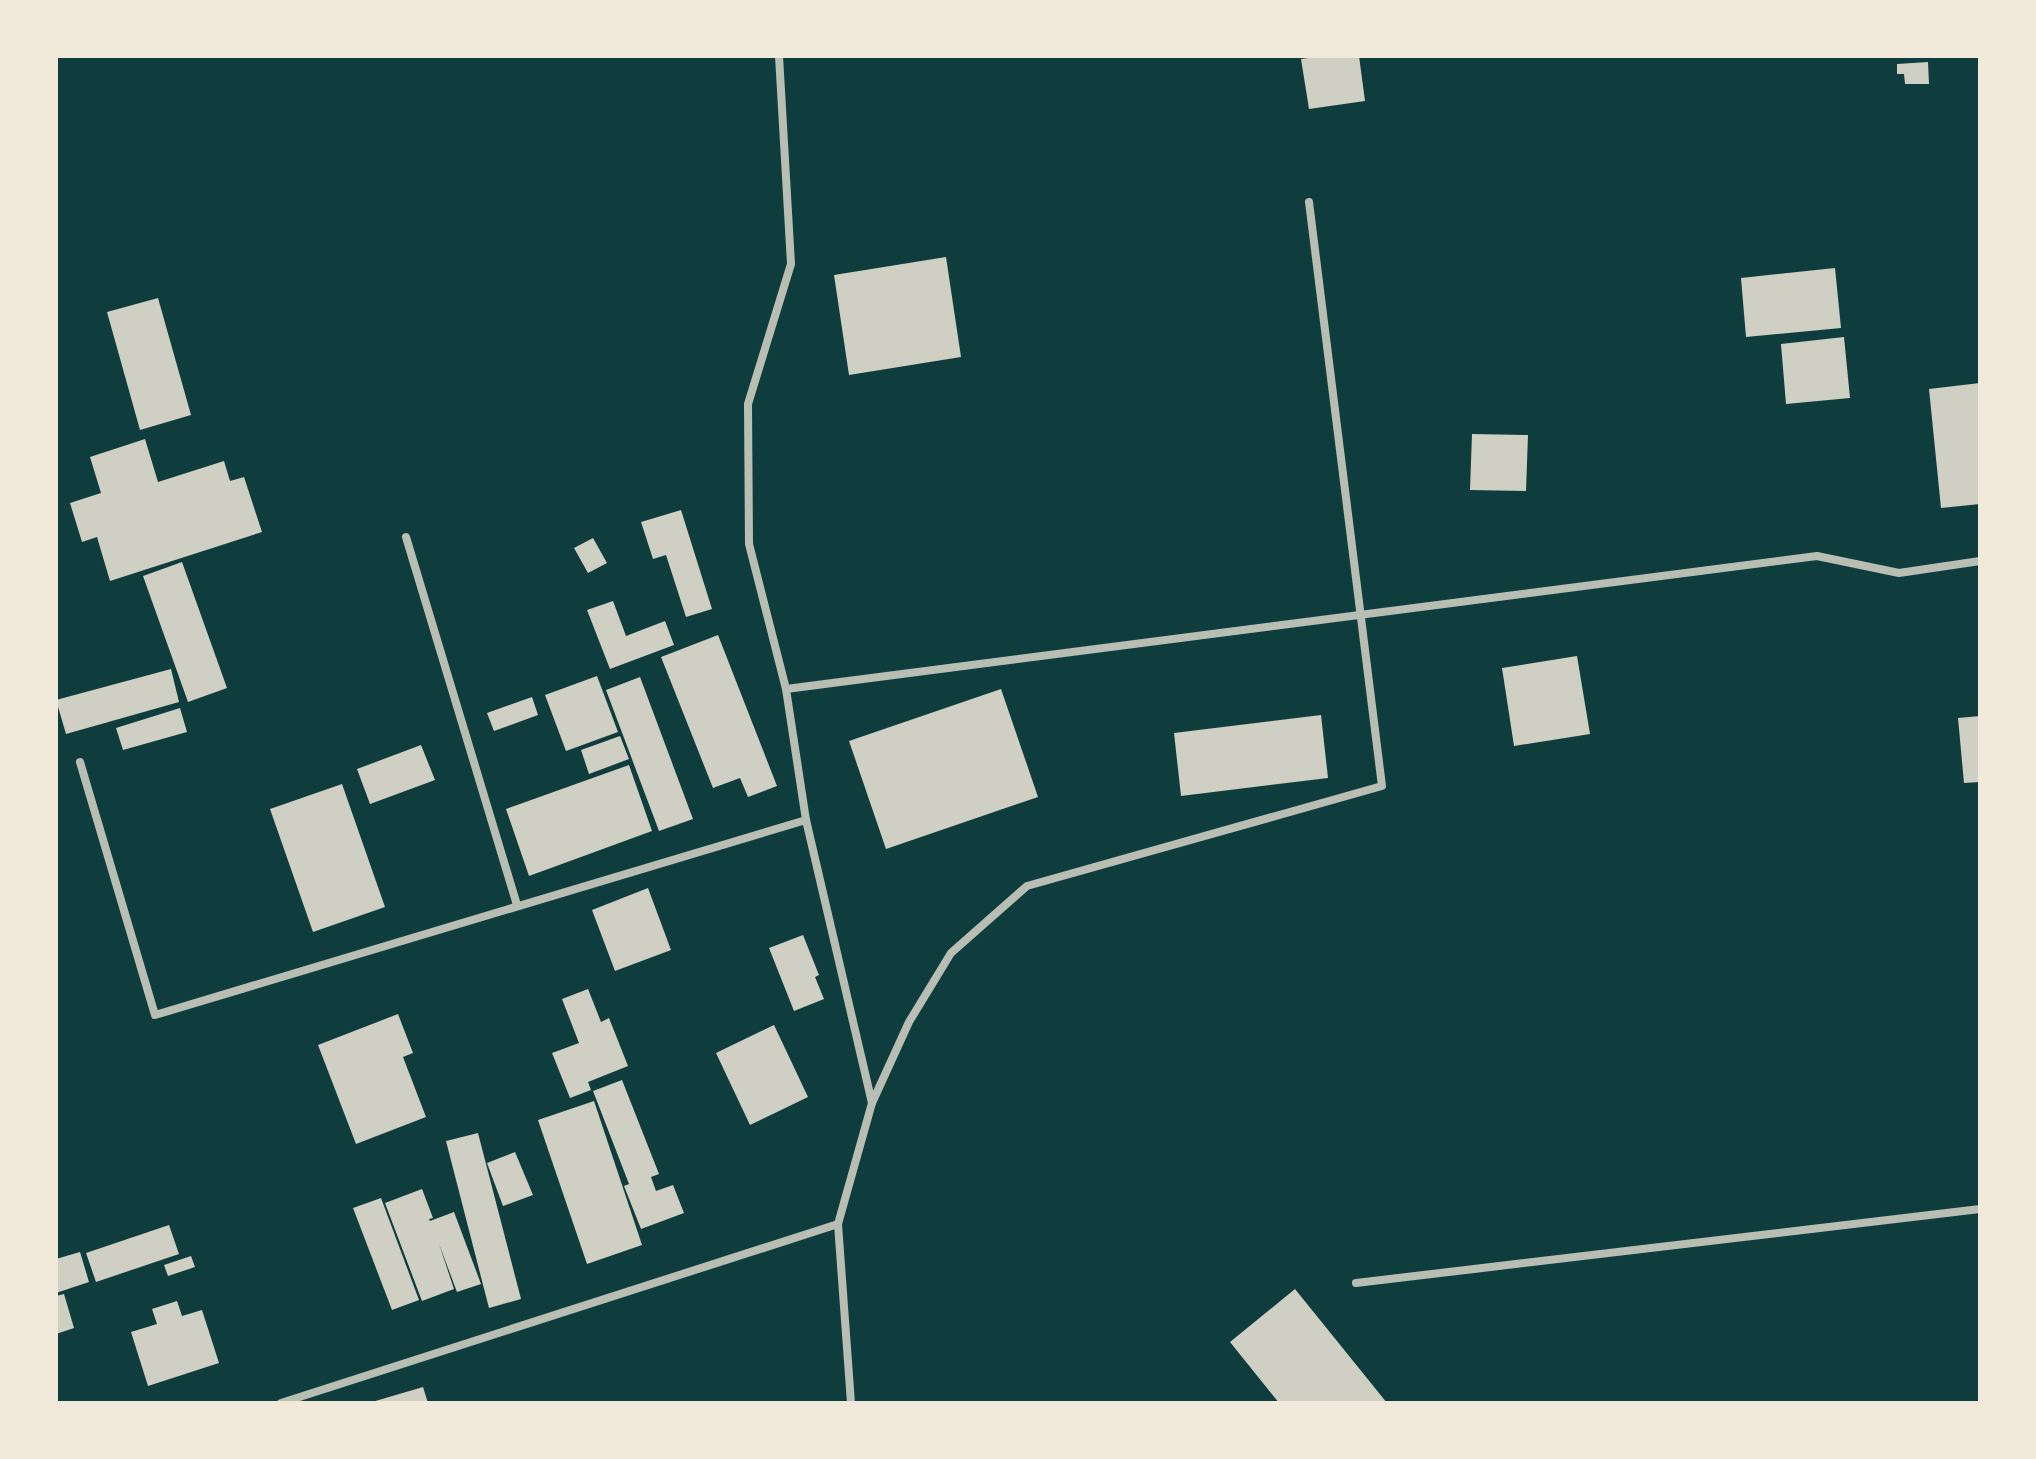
<svg xmlns="http://www.w3.org/2000/svg" width="2036" height="1459" font-family="Inter,sans-serif">
	<style>
		.building { fill: #cfcfc3 }
		.lines { fill: none; stroke-linecap: round; stroke-linejoin: round }
		.minor { stroke: #b8beb3; stroke-width: 8 }
	</style>
	<rect width="100%" height="100%" fill="#0f3d3e"/>
	<!-- building -->
	<g class="building">
		<path d="M1323,56h36l6,45 -56,8 -8,-50z"/>
		<path d="M1928,62l1,22h-24l-1,-10h-7v-10z"/>
		<path d="M946,257l15,100 -112,18 -15,-100z"/>
		<path d="M1835,268l6,60 -95,9 -5,-59z"/>
		<path d="M158,298l33,117 -51,15 -33,-118z"/>
		<path d="M1844,337l6,61 -64,6 -5,-60z"/>
		<path d="M1980,383v121l-39,4 -12,-119z"/>
		<path d="M1472,434l56,1 -2,56 -56,-1z"/>
		<path d="M145,439l13,43 66,-21 6,20 14,-4 18,55 -152,49 -13,-44 -15,5 -12,-39 31,-10 -11,-36z"/>
		<path d="M681,510l31,99 -26,8 -20,-62 -13,4 -12,-37z"/>
		<path d="M593,538l14,25 -19,10 -14,-25z"/>
		<path d="M182,562l45,126 -39,14 -45,-126z"/>
		<path d="M613,601l13,35 39,-15 9,24 -64,24 -23,-59z"/>
		<path d="M718,635l59,151 -29,11 -8,-19 -27,10 -52,-131z"/>
		<path d="M1577,656l13,78 -76,12 -12,-78z"/>
		<path d="M171,669l8,33 -113,32 -10,-34z"/>
		<path d="M597,676l21,56 -52,19 -21,-56z"/>
		<path d="M640,677l53,142 -34,12 -53,-141z"/>
		<path d="M1001,689l37,108 -152,52 -37,-108z"/>
		<path d="M532,697l6,18 -44,16 -7,-18z"/>
		<path d="M180,708l7,24 -64,18 -7,-22z"/>
		<path d="M1321,715l7,63 -147,18 -7,-63z"/>
		<path d="M1980,716v66l-16,1 -6,-65z"/>
		<path d="M620,736l9,23 -40,15 -8,-24z"/>
		<path d="M421,745l14,35 -65,24 -13,-35z"/>
		<path d="M629,765l23,66 -123,45 -23,-67z"/>
		<path d="M342,784l43,123 -72,25 -43,-123z"/>
		<path d="M648,888l23,62 -56,21 -23,-61z"/>
		<path d="M803,935l16,40 -4,2 9,22 -30,12 -25,-63z"/>
		<path d="M588,989l13,33 8,-4 19,48 -40,16 3,8 -21,8 -18,-45 27,-10 -17,-44z"/>
		<path d="M398,1014l15,39 -10,4 23,60 -70,27 -38,-99z"/>
		<path d="M774,1025l34,72 -58,28 -34,-72z"/>
		<path d="M622,1080l37,94 -8,3 5,14 17,-6 11,28 -43,16 -17,-43 5,-2 -36,-93z"/>
		<path d="M594,1101l48,144 -55,19 -49,-144z"/>
		<path d="M478,1133l43,166 -32,9 -43,-167z"/>
		<path d="M515,1152l18,43 -30,11 -16,-43z"/>
		<path d="M422,1189l11,29 -4,1 1,2 24,-9 27,72 -24,8 -18,-48 15,45 -32,12 -37,-98z"/>
		<path d="M381,1198l38,102 -27,10 -39,-102z"/>
		<path d="M169,1225l10,29 -83,28 -10,-29z"/>
		<path d="M80,1252l9,30 -33,11v-34z"/>
		<path d="M191,1256l4,11 -27,9 -4,-11z"/>
		<path d="M1295,1289l92,114h-108l-49,-61z"/>
		<path d="M64,1294l10,34 -18,6v-38z"/>
		<path d="M177,1301l5,15 20,-6 17,53 -71,23 -17,-54 26,-8 -5,-15z"/>
		<path d="M423,1387l5,16h-56v-1z"/>
	</g>
	<g class="lines">
		<!-- minor -->
		<g class="minor">
			<path d="M779,56l12,208 -43,140 1,140 37,145 20,131 66,283 -34,121 13,179"/>
			<path d="M406,537l111,368"/>
			<path d="M786,689l1031,-133 82,17 81,-12"/>
			<path d="M80,762l75,253 651,-195"/>
			<path d="M872,1103l37,-81 42,-69 76,-67 355,-100 -73,-584"/>
			<path d="M1356,1283l624,-74"/>
			<path d="M281,1403l557,-179"/>
		</g>
	</g>
	<!-- border -->
	<rect width="2036" height="1459" fill="none" stroke="#f1e9da" stroke-width="116"/>
</svg>
